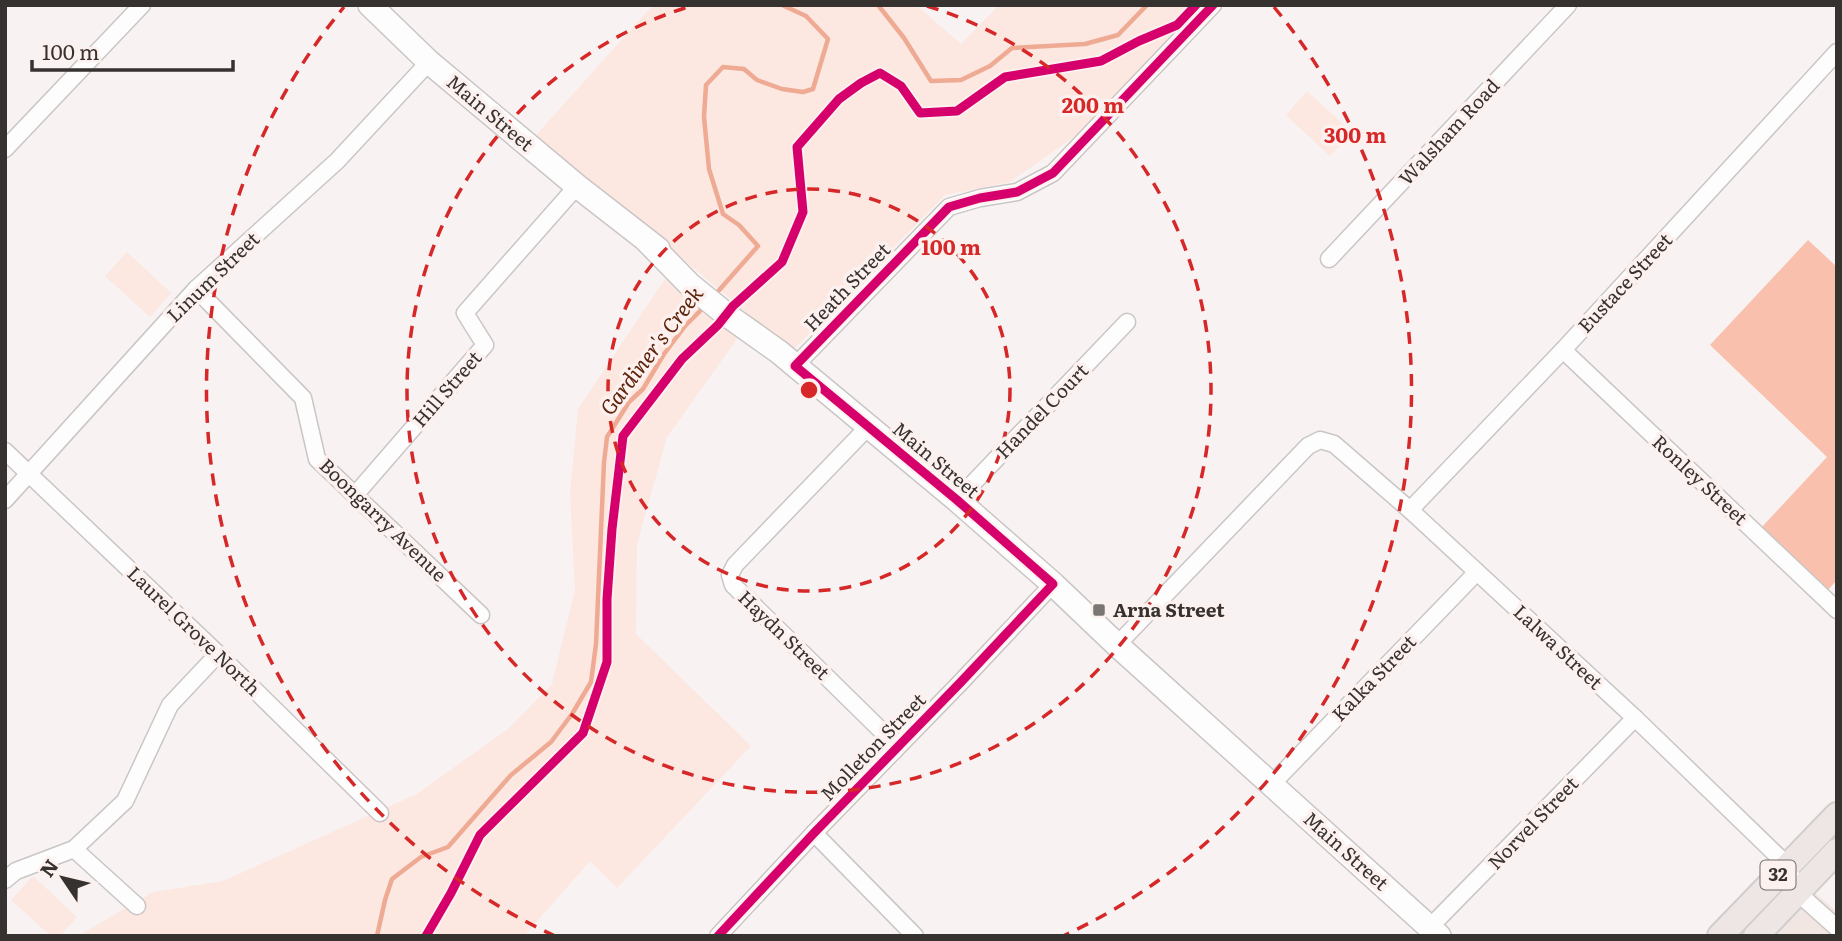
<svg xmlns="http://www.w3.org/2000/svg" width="1842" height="941" font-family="Literata,serif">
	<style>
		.built { fill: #f2e6e2 }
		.green { fill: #fce7e1 }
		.forest { fill: #f8c0ad }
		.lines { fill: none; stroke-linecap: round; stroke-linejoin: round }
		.stream { stroke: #efaa93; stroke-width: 4.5 }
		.street-casing { stroke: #cac6c5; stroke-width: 19 }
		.secondary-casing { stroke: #cac6c5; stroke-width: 26 }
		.primary-casing { stroke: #d0cecd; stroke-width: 28 }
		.street { stroke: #fefdfd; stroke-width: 16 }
		.secondary { stroke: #fefdfd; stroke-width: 23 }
		.primary { stroke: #eee6e4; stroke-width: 24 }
		.cycleway-casing { stroke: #fcf1ee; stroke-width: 13 }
		.cycleway { stroke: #d6006c; stroke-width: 9 }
		.ring { fill: none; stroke: #d62828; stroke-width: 3.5; stroke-dasharray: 12 9 }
		.poi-dot { fill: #7a7674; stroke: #fcf1ee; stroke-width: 2.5 }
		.labels { text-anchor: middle; stroke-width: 7; stroke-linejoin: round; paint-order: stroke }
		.shield { fill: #fcf1ee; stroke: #716b69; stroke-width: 2 }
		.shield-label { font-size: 18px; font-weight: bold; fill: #363230 }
		.street-label { font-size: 19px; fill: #363230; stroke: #fcf1ee }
		.poi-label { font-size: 19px; font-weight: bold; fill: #363230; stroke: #fcf1ee; text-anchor: start }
		.water-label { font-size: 21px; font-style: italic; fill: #5f230c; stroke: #fcf1ee }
		.centre { fill: #d62828; stroke: #fcf1ee; stroke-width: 3.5 }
		.ring-label { font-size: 21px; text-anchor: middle; font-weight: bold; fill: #d62828; stroke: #fcf1ee; stroke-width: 7; stroke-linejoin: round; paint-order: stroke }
	</style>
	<rect width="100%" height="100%" fill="#f8f3f2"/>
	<!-- built -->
	<path class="built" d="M1814,892l23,20v24h-66z"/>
	<!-- green -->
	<g class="green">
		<path d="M653,5h263l45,39 38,-39h203l-124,129 -68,48 -65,13 -153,156 -256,-216z"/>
		<path d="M1307,91l45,41 -22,24 -44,-41z"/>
		<path d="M127,252l44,41 -21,24 -45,-41z"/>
		<path d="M665,279l74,57 -72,101 -30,107 -1,90 115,112 -134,142 -27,-27 -66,75h-446l75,-44 70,-11 194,-87 92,-66 43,-44 23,-94 -5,-97 8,-84z"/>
		<path d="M33,876l44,41 -17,19h-9l-40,-36z"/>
	</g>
	<!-- forest -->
	<path class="forest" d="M1808,240l29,27v313l-10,11 -66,-63 66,-71 -117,-112z"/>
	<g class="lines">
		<!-- stream -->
		<g class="stream">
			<path d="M878,5l26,33 27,43 30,-1 29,-14 22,-18 73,-4 33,-9 29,-30"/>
			<path d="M714,296l44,-50 -19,-21 -16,-11 -14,-45 -5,-52 2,-32 17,-18 21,2 13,11 25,9 21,3 10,-3 15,-50 -22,-23 -24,-11"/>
			<path d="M377,936l8,-36 7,-21 29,-22 27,-10 63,-72 40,-33 21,-28 19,-32 5,-38 8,-182 3,-25 22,-35 14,-13 21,-35 21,-28 21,-21"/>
		</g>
		<!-- street casing -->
		<g class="street-casing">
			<g id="street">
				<path d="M5,149l137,-144"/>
				<path d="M1329,259l239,-254"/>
				<path d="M196,289l107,109 14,61 164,156"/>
				<path d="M1563,350l274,260"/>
				<path d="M795,366l154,-159 31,-9 37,-6 36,-19 160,-168"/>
				<path d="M868,427l-133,138 -5,10 3,10 164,161"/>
				<path d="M5,451l213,203 162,159"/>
				<path d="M355,495l130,-150 -20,-32 112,-127"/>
				<path d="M5,500l191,-211 141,-128 92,-99"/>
				<path d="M957,500l170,-178"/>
				<path d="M1410,510l153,-160 274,-298"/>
				<path d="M1117,645l191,-199 12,-6 14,4 76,66 225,208 153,148 10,27 39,35"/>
				<path d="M1272,784l205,-212"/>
				<path d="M814,833l101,103"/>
				<path d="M74,849l63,57"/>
				<path d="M5,880l11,-9 58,-22 51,-48 45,-96 48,-51"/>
				<path d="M1430,927l205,-209"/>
				<path d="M718,936l96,-103 146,-150 93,-99"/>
			</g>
		</g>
		<!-- secondary casing -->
		<g class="secondary-casing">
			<g id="secondary">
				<path d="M370,5l59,57 148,124 81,63"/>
				<path d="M647,241l43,44 37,30 52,37 178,148 96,84 64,61 322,291"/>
			</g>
		</g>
		<!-- primary casing -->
		<g class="primary-casing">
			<g id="primary">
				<path d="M1720,936l117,-121"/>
				<path d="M1756,936l81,-85"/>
			</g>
		</g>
		<!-- street -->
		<use href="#street" class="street"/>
		<!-- secondary -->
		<use href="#secondary" class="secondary"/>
		<!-- primary -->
		<use href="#primary" class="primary"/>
		<!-- cycleway casing -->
		<g class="cycleway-casing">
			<g id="cycleway">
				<path d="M426,936l25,-43 29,-58 103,-102 24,-71v-63l5,-70 11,-93 59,-77 36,-34 15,-19 49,-44 21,-50 -6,-65 42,-48 22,-16 19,-10 21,13 19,27 37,-2 48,-34 96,-16 38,-20 38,-16 19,-20"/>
				<path d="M718,936l96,-103 146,-150 93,-99 -96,-84 -162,-134 154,-159 31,-9 37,-6 36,-19 160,-168"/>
			</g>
		</g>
		<!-- cycleway -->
		<use href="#cycleway" class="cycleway"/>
	</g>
	<!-- distance rings -->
	<g class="ring">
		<circle cx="809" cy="390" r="201"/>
		<path d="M927 6A402 402 0 1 1 691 6"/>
		<path d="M555 936A602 602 0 0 1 344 7M1274 7A602 602 0 0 1 1063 936"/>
	</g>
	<!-- markers -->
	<rect class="poi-dot" x="1092" y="603" width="14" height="14" rx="3.5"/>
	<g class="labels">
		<!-- shield labels -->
		<rect class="shield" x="1760.5" y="860.5" width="35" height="29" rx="5"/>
		<g class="shield-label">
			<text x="1778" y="881">32</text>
		</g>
		<!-- street labels -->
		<g class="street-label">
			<text transform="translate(490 113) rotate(40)" y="7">Main Street</text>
			<text transform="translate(1449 132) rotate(-47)" y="7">Walsham Road</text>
			<text transform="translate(213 277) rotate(-44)" y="7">Linum Street</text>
			<text transform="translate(1625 283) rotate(-47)" y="7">Eustace Street</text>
			<text transform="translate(847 287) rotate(-46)" y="7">Heath Street</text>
			<text transform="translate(447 389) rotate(-49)" y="7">Hill Street</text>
			<text transform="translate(1042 411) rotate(-46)" y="7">Handel Court</text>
			<text transform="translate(936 460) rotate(40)" y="7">Main Street</text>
			<text transform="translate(1700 480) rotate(43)" y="7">Ronley Street</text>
			<text transform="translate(383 520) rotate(44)" y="7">Boongarry Avenue</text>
			<text transform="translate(194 631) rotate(44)" y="7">Laurel Grove North</text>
			<text transform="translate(784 635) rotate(44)" y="7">Haydn Street</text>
			<text transform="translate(1558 647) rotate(43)" y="7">Lalwa Street</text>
			<text transform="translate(1374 678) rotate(-46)" y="7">Kalka Street</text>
			<text transform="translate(873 747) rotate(-46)" y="7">Molleton Street</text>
			<text transform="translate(1533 823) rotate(-46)" y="7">Norvel Street</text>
			<text transform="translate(1346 851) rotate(42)" y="7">Main Street</text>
		</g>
		<!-- poi labels -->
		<g class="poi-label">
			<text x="1113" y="617">Arna Street</text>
		</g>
		<!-- water labels -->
		<g class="water-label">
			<text transform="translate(652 351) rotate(-53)" y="7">Gardiner's Creek</text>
		</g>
	</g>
	<circle cx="809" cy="390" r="10" class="centre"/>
	<g class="ring-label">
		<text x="1093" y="113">200 m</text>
		<text x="1355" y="143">300 m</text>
		<text x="951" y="255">100 m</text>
	</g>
	<!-- border -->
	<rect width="1842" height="941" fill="none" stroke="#363230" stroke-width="14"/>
	<!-- north arrow -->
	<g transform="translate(63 878) rotate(305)" stroke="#fcf1ee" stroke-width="5" paint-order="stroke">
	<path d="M0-5L12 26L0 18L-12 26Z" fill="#363230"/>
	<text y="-10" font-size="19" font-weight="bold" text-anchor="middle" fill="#363230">N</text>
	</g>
	<!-- scale -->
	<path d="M32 60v10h201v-10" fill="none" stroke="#363230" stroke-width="3.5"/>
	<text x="42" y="60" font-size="21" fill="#363230" stroke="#fcf1ee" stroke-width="5" paint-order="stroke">100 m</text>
</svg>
